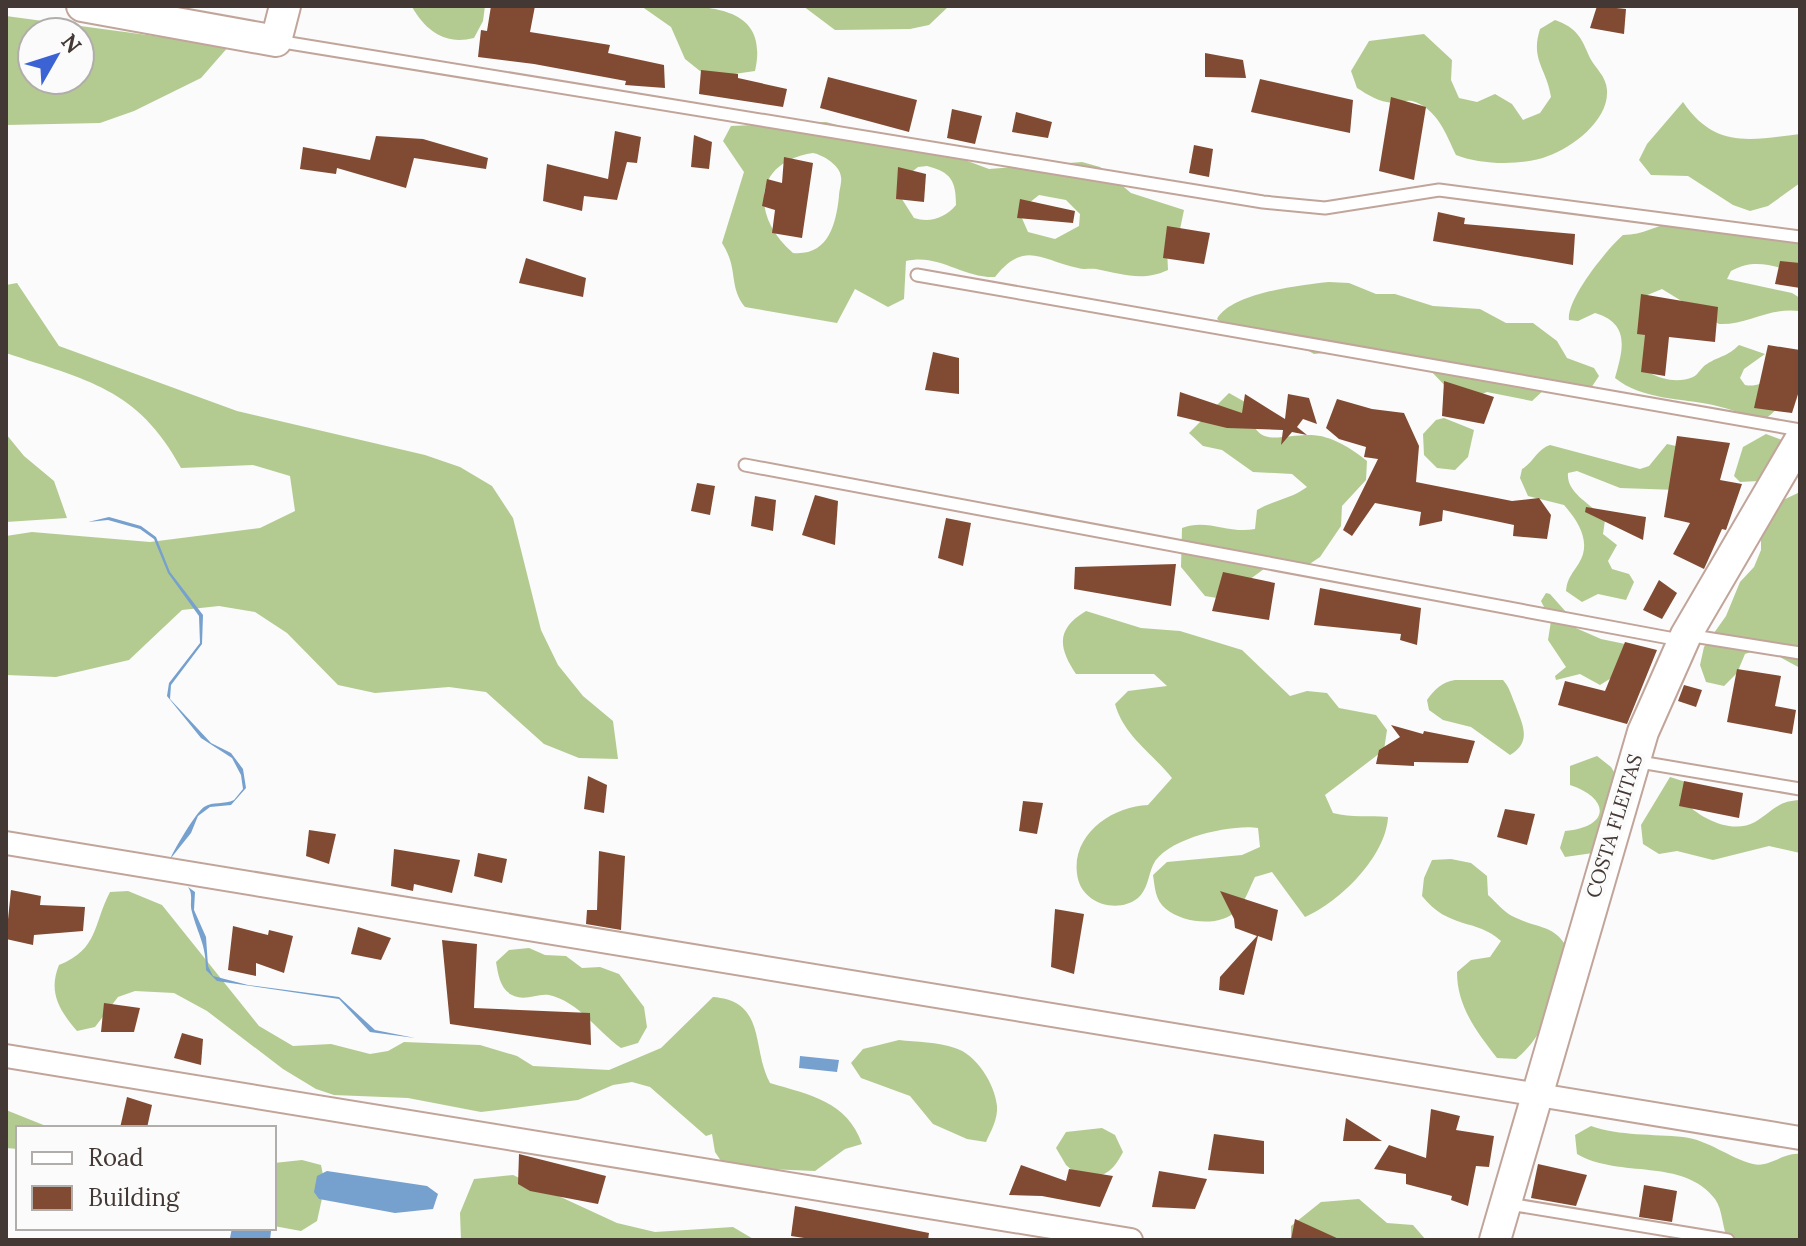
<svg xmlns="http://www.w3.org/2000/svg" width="1806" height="1246" font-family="Lora,serif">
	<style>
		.forest { fill: #b3cb91; fill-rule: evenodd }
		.water { fill: #76a0ce }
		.building { fill: #814b33 }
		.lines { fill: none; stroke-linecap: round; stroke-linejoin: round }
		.lane-casing { stroke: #c1a59a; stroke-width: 15 }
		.street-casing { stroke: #c1a59a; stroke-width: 26 }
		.secondary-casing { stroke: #c1a59a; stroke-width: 34 }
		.lane { stroke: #fff; stroke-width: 11 }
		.street { stroke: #fff; stroke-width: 22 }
		.secondary { stroke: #fff; stroke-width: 30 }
		.labels { text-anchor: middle; stroke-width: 8; stroke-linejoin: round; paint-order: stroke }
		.street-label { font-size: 20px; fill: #433833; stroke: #fbfbfb }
	</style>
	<rect width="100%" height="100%" fill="#fbfbfb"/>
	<!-- forest -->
	<g class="forest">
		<path d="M485,6l-2,15 -9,17c-29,7 -47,-6 -62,-31z"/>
		<path d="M641,6c58,0 130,-6 114,65l-35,5 -20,-5 -15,-12 -14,-32z"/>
		<path d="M803,6h146l-20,19 -19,4 -75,1z"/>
		<path d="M6,16l223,30 -28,32 -67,33 -34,12 -94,2zM32,32h48v48h-48z"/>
		<path d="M1555,20c22,8 26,17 35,38 6,11 16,18 17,32 2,30 -34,57 -59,66 -24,10 -68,9 -92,-1 -10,-21 -19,-47 -44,-54 -6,-1 -13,2 -19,2 -14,-1 -25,-8 -36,-15l-6,-17 18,-30 55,-7 28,26 -1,20 8,18 18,4 18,-8 17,10 11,16 17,-7 11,-16c-4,-28 -21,-37 -11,-68z"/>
		<path d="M1683,102c32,47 67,38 117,32v49l-32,23 -18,5 -17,-6 -45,-29 -37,-1 -12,-15 8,-16z"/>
		<path d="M826,122l128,34 35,13 93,-7 18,5 31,26 53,17 -5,24 -12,15 1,21c-26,12 -45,4 -72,-1 -6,-1 -12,1 -18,-1 -36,-7 -53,-29 -83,9 -33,1 -56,-24 -89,-16l-2,38 -16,8 -33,-18 -18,34 -92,-16c-17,-21 -6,-38 -23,-64l22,-71 -21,-31 8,-15zM813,153c10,2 27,12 28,24 1,5 -2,14 -2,19 -3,29 -11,60 -46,57 -42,-36 -41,-91 20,-100zM927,166c24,6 29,15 29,39 -11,13 -26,18 -42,13l-14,-22 3,-17 15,-12zM1039,195l27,5 14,14 -1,12 -24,13 -27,-7 -7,-16 3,-9z"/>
		<path d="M1677,221l123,15v36c-26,-4 -43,-15 -69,-1l-4,8 65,14 8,5v13c-33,-4 -51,14 -81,13l-57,-35 -17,7 5,77c13,7 29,10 43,4 6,-3 8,-10 14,-13 12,-8 20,-7 32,-19l26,9 -21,15 -4,9 5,7c22,4 31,-15 41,-32l14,-3c0,23 -15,58 -37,70 -16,-5 -33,-11 -50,-15 -32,-7 -71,-5 -98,-27 7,-26 17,-54 -20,-65l-17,8 -9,-1c-3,-20 37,-70 54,-85 20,0 34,-10 54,-14z"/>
		<path d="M1329,282l20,1 27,11h19l38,12 47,3 26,14h27l24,18 10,17 27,10 5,8 -8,12h-45l-14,13 -45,-9 -18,7 -17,-6 -25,-26 -94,-15 -19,2 -25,-14 -65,-15 -7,-6c14,-26 84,-34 112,-37z"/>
		<path d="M17,283l42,63 178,65 188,44 35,12 32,19 21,32 28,112 17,35 25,31 30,25 5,38 -39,-1 -35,-14 -58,-52 -37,-5 -74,6 -37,-8 -51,-52 -32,-21 -36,-6 -37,4 -53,50 -73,17 -50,-2v-139l26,-4 118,10 110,-14 35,-17 -5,-35 -37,-11 -72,3c-43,-80 -95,-88 -175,-115v-68z"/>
		<path d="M1229,393l16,9c12,49 27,33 66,33 19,0 42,14 56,26l-1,19 -24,26 -1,20 -21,31 -15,10 -37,-1 -45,33 -18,-3 -24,-29 1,-39c25,-10 46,6 73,1l2,-19c17,-10 34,-11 50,-23l-15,-13 -39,-2 -31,-22 -19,-4 -14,-13z"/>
		<path d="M1444,418l30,12 -6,27 -13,13 -18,-2 -13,-13 -1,-21 13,-14z"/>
		<path d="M6,434l18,22 30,25 13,37 -61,4z"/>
		<path d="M1766,434l21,8 -9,38 -38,2 -6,-6 9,-29z"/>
		<path d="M1667,444l9,2 1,44 -57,-2 -43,-17 -9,2c-2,21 25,31 37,47l-2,14 14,11 -9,16 4,8 17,5 5,8 -8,18 -28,-6 -16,8 -16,-11c1,-13 7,-18 13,-28 13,-21 -1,-42 -15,-58l-36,-9 -8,-18 2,-9c12,-7 15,-20 28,-24l90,24 9,-3z"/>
		<path d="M1800,492v176l-37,-20 -18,6 -8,19 -13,13 -18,-4 -6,-17 4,-18 22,-31 14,-34 14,-15 7,-17v-19l20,-30z"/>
		<path d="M1546,593l4,1 16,18 3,13 32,14 24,5 -9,31 -16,10 -20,-11 -24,6 -1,-4 11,-9 -18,-27 3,-19 -10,-20z"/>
		<path d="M1086,611l55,17 39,3 62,19 48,46 17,-5 20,2 12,15 37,7 11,15 -3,20 -59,45 8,18c19,5 36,2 55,4 -2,39 -48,85 -83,100l-33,-45 -17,5c-5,10 -10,25 -18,33 -16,18 -54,13 -71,-1 -11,-9 -11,-21 -13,-34l14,-13 75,-7 18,-8 -2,-19c-26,-4 -92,10 -105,37 -5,11 -5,24 -15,33 -20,16 -54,6 -60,-19 -10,-43 34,-73 70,-74l24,-27c-21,-26 -48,-42 -57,-74l13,-13 39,-5 -13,-12h-78c-18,-27 -20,-45 10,-63z"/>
		<path d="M1455,680h48c7,8 8,15 12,24 7,20 18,37 -5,51l-39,-28 -28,-7 -14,-10 -2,-10c7,-10 15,-18 28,-20z"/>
		<path d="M1597,756l14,11 14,23 -32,63 -28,4 -5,-9 5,-17c46,-4 45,-33 5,-46v-19z"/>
		<path d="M1670,777l19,6 -5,18c15,17 48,34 71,21 18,-11 22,-21 45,-22v53l-31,-7 -56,14 -36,-9 -18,3 -16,-10 -2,-19z"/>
		<path d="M1451,859l20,4 16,13 1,19c8,7 16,17 24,21 30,15 44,6 60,41 -15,36 -25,77 -56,102l-19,-1c-21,-27 -40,-52 -40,-86l14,-12 19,-3 11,-16c-25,-23 -52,-11 -79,-45l2,-18 8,-18z"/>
		<path d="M128,891l34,14 97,121 34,20 38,-2 39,10 18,-3 16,-9 76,3 37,11 16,10 76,4 52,-22 52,-51c54,4 38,51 57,86 40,12 77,18 92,61l-17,5 -30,22 -90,-4 -10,-15 -3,-18 -6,2 -56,-49 -18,-5 -19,3 -35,15 -97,12 -73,-14 -74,-3 -18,-6 -33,-20 -76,-58 -33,-18 -39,-2 -17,6 -23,30 -18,4c-18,-21 -29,-39 -18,-66 40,-16 34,-41 51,-73z"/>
		<path d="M529,948l16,7 21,1 16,12 18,-1 19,7 25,33 3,20 -9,16 -17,5c-23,-16 -43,-47 -72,-53 -12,-2 -24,7 -37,0 -12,-6 -14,-21 -16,-33l13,-12z"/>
		<path d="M899,1040c17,2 39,2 56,8 21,6 40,36 42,58 1,13 -6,25 -11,36l-19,-3 -34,-15 -23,-28 -49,-18 -10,-15 12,-14z"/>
		<path d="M6,1110l45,18h-33v21l-12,-1z"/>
		<path d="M1591,1126c28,10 63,8 92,11 26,3 46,21 70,27 17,4 30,-12 47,-10v86h-72c-6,-12 -5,-30 -13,-41 -32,-42 -95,-20 -138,-45l-2,-19z"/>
		<path d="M1102,1128l13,7 8,17c-10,20 -20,26 -42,26l-15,-13 -10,-17 10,-16z"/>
		<path d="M302,1160l19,5 4,20 -8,36 -16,10 -27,-5v-63z"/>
		<path d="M513,1175l104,48 38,9 78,-5 22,13h-294l-1,-27 14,-34z"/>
		<path d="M1359,1199l28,24 26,2 13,15h-135v-14l30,-24z"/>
	</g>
	<!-- water -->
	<g class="water">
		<path d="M109,517l32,9 15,11 14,35 33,43 -1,29 -31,41 -1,14 41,44 20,10 12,16 3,19 -15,17 -21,2 -12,9 -7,17 -20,25c0,-4 26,-47 33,-51 9,-6 20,-2 30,-7l9,-11 -2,-14 -9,-17 -31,-20 -34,-42 2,-13 31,-40 -1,-27 -31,-43 -14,-34 -14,-10 -32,-9 -20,2z"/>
		<path d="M188,887l7,5 -1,18 12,27 2,29 5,10 35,9 91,12 36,33 40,8 -45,-6 -31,-33 -122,-18 -11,-11c0,-26 -8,-35 -14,-58 -3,-9 2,-17 -4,-25z"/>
		<path d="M800,1056l39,4 -2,12 -38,-4z"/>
		<path d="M327,1171l100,15 11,8 -5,15 -38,4 -76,-14 -5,-7 3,-16z"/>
		<path d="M232,1228l39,3 -1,9 -40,-2z"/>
	</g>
	<!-- building -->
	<g class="building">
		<path d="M491,6h44l-5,26 80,13 -2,8 56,12 1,23 -40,-3 1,-4 -92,-17 -56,-7 3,-27 6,1z"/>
		<path d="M1597,6l29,3 -2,25 -34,-6z"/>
		<path d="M1205,53l38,7 3,18 -41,-1z"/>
		<path d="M701,70l37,4v4l49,11 -4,18 -84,-13z"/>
		<path d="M828,77l89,23 -8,32 -89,-24z"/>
		<path d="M1260,79l93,21 -3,33 -99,-21z"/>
		<path d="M1391,97l35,10 -12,73 -35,-9z"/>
		<path d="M952,109l30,7 -7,28 -28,-6z"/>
		<path d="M1016,112l36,10 -4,16 -36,-6z"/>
		<path d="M615,131l26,6 -4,26 -10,-1 -10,38 -33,-4 -2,15 -39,-10 4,-37 61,15z"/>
		<path d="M694,135l18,7 -3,27 -18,-2z"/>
		<path d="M376,136l47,3 65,19 -2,11 -72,-11 -8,30 -69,-20 -1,6 -36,-5 3,-22 67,13z"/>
		<path d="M1194,145l19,4 -4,28 -20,-4z"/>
		<path d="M784,157l29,6 -11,75 -30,-5 3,-23 -13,-4 5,-27 15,4z"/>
		<path d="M898,167l28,7 -2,28 -28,-3z"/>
		<path d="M1020,199l55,12 -2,12 -56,-5z"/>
		<path d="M1438,212l27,6 -1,6 111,10 -2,31 -140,-24z"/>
		<path d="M1167,226l43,7 -6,31 -41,-6z"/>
		<path d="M526,258l60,20 -3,19 -64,-14z"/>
		<path d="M1780,261l20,2v25l-25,-4z"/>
		<path d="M1641,294l77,13 -3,35 -46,-5 -4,39 -24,-4 4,-37 -8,-1z"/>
		<path d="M1768,345l32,5v38l-8,25 -38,-5z"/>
		<path d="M933,352l26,6v36l-34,-4z"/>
		<path d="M1444,381l50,16 -10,27 -42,-8z"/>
		<path d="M1180,392l62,21 3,-19 40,25 3,-25 21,4 8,26 -14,-5 -6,8 10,8 -15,-3 -11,13 2,-15 -56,-2 -50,-12z"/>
		<path d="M1337,399l35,10 32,4 15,33 -3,36 96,19 27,-3 12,17 -4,24 -34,-3 1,-11 -71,-15 -1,11 -23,5 2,-14 -46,-9 -23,33 -9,-6 35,-71 -14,-2 2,-10 -27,-8 -13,-11z"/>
		<path d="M1677,436l53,7 -10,37 22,4 -16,46 -4,-1 -18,40 -31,-15 17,-31 -26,-6z"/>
		<path d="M697,483l18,3 -5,29 -19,-4z"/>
		<path d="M815,495l23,6 -3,44 -33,-10z"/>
		<path d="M755,496l21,4 -3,31 -22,-5z"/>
		<path d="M1586,507l60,10 -3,23 -58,-28z"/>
		<path d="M946,518l25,5 -8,43 -25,-8z"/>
		<path d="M1176,564l-5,42 -97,-17 1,-22z"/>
		<path d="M1223,572l52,11 -6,37 -57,-9z"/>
		<path d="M1659,580l18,13 -15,26 -19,-9z"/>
		<path d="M1320,588l101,20 -4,37 -17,-5 1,-6 -87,-9z"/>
		<path d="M1625,642l32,8 -30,74 -69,-19 7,-24 40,10z"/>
		<path d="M1737,669l44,7 -6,30 21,4 -4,24 -65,-12z"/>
		<path d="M1684,685l18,5 -6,17 -18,-6z"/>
		<path d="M1391,725l32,9 1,-3 51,10 -7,22 -54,-1v4l-38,-2 3,-14 21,-13z"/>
		<path d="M588,776l19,9 -3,28 -20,-4z"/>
		<path d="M1684,781l59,12 -4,25 -60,-12z"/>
		<path d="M1023,801l20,2 -6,31 -18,-3z"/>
		<path d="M1505,809l30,5 -8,31 -30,-8z"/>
		<path d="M309,830l27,4 -7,30 -23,-8z"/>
		<path d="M394,849l66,11 -8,33 -38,-9 -1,7 -22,-5z"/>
		<path d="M599,851l26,5 -4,74 -35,-6 1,-14h10z"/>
		<path d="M478,853l29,6 -5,24 -28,-7z"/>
		<path d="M11,890l30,6 -1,9 45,2 -2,24 -49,4 -1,10 -27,-6z"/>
		<path d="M1220,891l58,19 -6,31 -14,-5 -14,59 -25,-5 1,-13 37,-41 -22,-8 -1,-9z"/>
		<path d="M1055,909l29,5 -10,60 -23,-7z"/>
		<path d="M233,926l35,9 1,-5 24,6 -9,37 -28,-10v13l-28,-6z"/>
		<path d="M358,927l33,11 -10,22 -30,-6z"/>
		<path d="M442,940l35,4 -3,64 116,5 1,32 -141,-21z"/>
		<path d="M104,1003l36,5 -6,24h-33z"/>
		<path d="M182,1033l21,6 -2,26 -27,-7z"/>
		<path d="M127,1097l25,8 -5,23h-27z"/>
		<path d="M1431,1109l29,7 -4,14 38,6 -5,31 -13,-1 -8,40 -17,-6 1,-4 -46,-12v-10l-32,-5 15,-24 37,13z"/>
		<path d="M1346,1118l36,23h-39z"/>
		<path d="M1214,1134l50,7v33l-56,-4z"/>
		<path d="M519,1154l87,22 -8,28 -68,-13 -12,-7z"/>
		<path d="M1538,1164l49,11 -11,31 -45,-8z"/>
		<path d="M1021,1165l45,16 3,-12 44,7 -13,31 -58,-11 -33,-1z"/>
		<path d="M1159,1171l48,8 -12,30 -43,-2z"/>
		<path d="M1644,1185l33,6 -5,31 -33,-5z"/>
		<path d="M795,1206l134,27 -1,7h-111l-26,-4z"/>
		<path d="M1295,1219l46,21h-50z"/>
	</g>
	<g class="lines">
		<!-- lane casing -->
		<g class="lane-casing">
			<g id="lane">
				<path d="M277,41l986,161 62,6 114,-18 361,47"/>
				<path d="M917,275l883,155"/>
				<path d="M745,465l935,175"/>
				<path d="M1687,635l113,18"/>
				<path d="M1634,761l166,28"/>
				<path d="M1509,1204l219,36"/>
			</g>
		</g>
		<!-- street casing -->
		<g class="street-casing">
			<g id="street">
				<path d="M6,843l1794,295"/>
				<path d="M6,1056l1125,184"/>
			</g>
		</g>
		<!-- secondary casing -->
		<g class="secondary-casing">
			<g id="secondary">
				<path d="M82,6l194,35 9,-35"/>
				<path d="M1495,1240l148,-508 43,-97 114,-195"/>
			</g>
		</g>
		<!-- lane -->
		<use href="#lane" class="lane"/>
		<!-- street -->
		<use href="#street" class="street"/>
		<!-- secondary -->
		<use href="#secondary" class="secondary"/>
	</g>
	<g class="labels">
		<!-- street labels -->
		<g class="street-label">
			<text transform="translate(1614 826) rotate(-73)" y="7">COSTA FLEITAS</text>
		</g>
	</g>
	<!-- border -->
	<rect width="1806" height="1246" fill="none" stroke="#433833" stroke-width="16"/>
	<!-- legend -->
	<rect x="16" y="1126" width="260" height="104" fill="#fbfbfb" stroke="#b1adab" stroke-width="2"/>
	<rect x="32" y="1152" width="40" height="12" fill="#ffffff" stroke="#b1adab" stroke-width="2"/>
	<text x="88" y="1166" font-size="24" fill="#433833">Road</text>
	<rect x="32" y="1186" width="40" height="24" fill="#814b33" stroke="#b1adab" stroke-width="2"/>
	<text x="88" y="1206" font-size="24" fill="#433833">Building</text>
	<!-- north arrow -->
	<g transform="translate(56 56) rotate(51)"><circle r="38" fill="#fbfbfb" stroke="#b1adab" stroke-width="2"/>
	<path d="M0-6L14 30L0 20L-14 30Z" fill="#3b63d4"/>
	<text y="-12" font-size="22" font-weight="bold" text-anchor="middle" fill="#433833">N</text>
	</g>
</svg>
